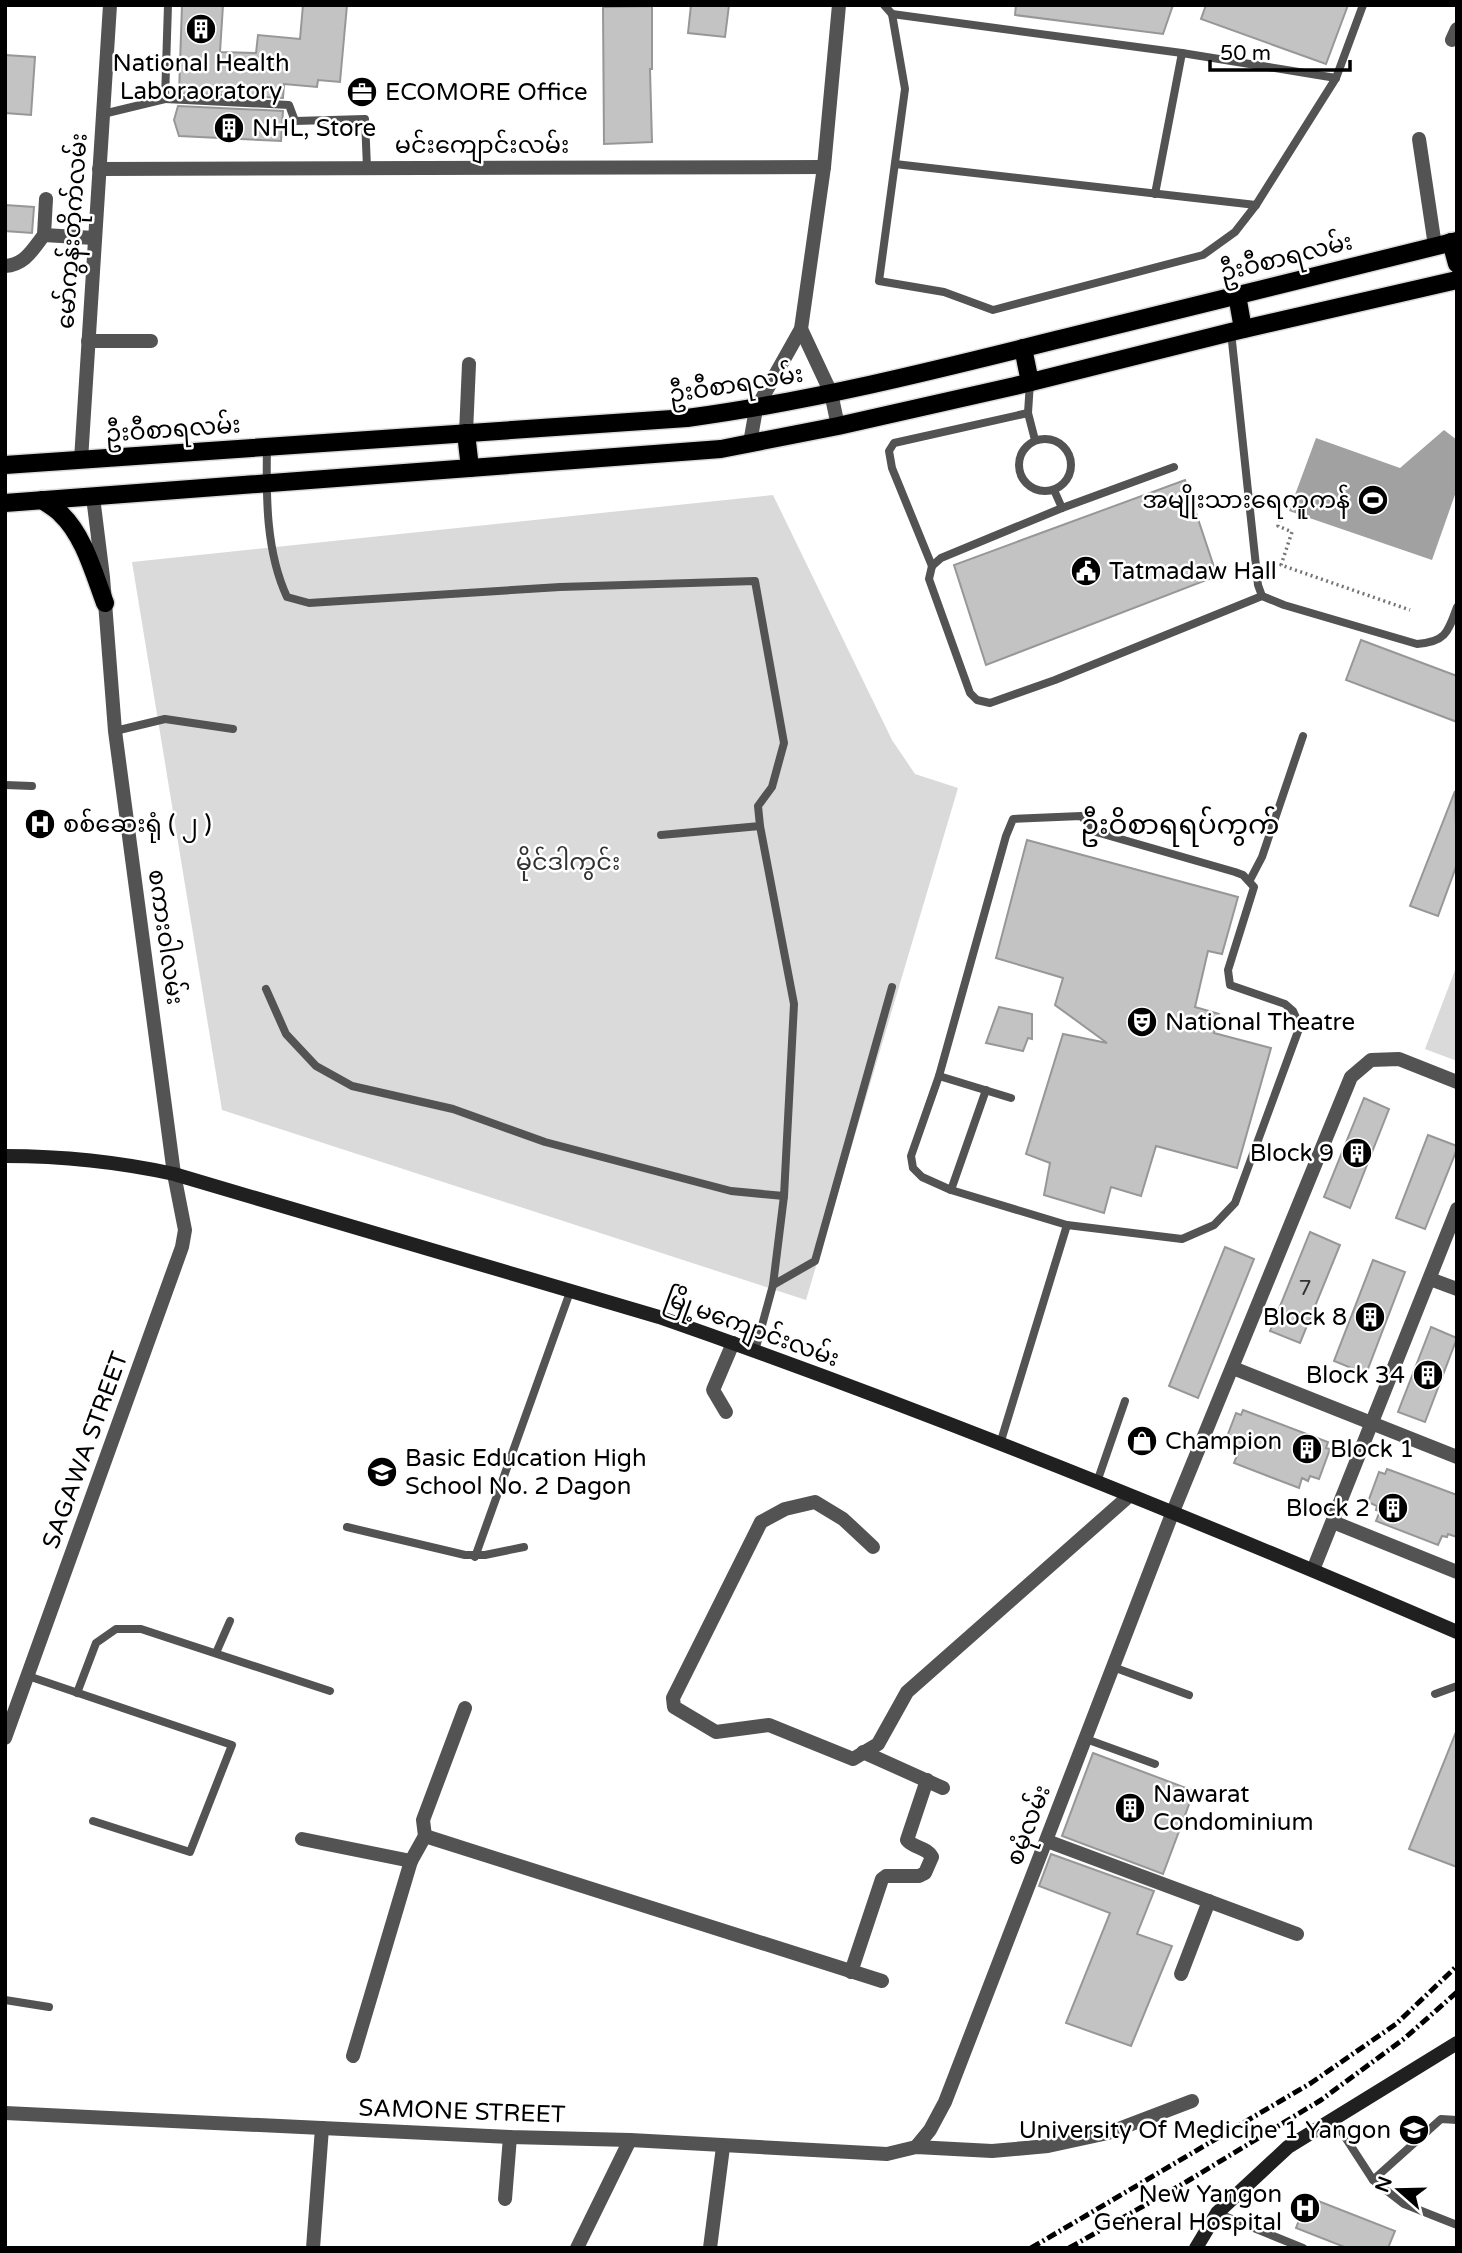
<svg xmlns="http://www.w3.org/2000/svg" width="1462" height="2253" font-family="'Varela Round','Noto Sans Myanmar',sans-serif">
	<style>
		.green { fill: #dadada }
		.water { fill: #a1a1a1 }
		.building { fill: #c3c3c3; stroke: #979797; stroke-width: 2 }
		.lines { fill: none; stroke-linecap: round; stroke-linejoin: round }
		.primary-casing { stroke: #dbdbdb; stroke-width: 21 }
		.path { stroke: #757575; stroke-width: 3.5; stroke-dasharray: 2 3.5; stroke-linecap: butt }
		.service { stroke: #535353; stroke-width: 8 }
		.minor { stroke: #535353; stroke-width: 14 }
		.secondary { stroke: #202020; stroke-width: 14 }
		.primary { stroke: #000; stroke-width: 18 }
		.rail { stroke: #000; stroke-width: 5; stroke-dasharray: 10 3.5 2 3.5; stroke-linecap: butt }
		.labels { text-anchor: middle; stroke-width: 5; stroke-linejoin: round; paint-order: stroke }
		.number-label { font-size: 21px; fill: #313131 }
		.poi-label { font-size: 24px; fill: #000; stroke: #fff; text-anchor: start }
		.street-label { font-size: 24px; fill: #000; stroke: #fff }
		.park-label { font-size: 24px; fill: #313131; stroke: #fff }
		.quarter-label { font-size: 28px; fill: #000; stroke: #fff }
	</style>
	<rect width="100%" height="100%" fill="#fff"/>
	<!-- green -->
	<g class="green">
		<path d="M773,495l119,245 23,34 43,14 -152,512 -584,-190 -90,-548z"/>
		<path d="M1457,965v96l-32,-12z"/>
	</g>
	<!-- water -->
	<path class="water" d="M1444,430l13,10v49l-25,71 -143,-49 27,-73 84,30z"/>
	<!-- building -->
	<g class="building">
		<path d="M182,5h41l-3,47 36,1 2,-18 42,4 3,-34h44l-7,77 -22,-2 -1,7 -33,-3 -1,14 -104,-5z"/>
		<path d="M691,5h38l-4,32 -37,-4z"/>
		<path d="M1016,5h157l-10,29 -148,-19z"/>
		<path d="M1206,5h142l-22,59 -125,-45z"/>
		<path d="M652,6v63h-2l2,73 -48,2 -1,-137z"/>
		<path d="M5,55l30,2 -4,58 -26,-2z"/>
		<path d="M178,106l105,5 -2,30 -102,-5 -5,-16z"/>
		<path d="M5,205l29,2 -2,26 -27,-2z"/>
		<path d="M1185,480l32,96 -231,89 -32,-100z"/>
		<path d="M1361,640l96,36v46l-111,-42z"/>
		<path d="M1455,791l2,73 -19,52 -28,-10z"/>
		<path d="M1027,840l211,57 -16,57 -14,-3 -13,56 24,7 -5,19 57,15 -34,120 -81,-22 -15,50 -30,-9 -7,26 -60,-18 6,-32 -24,-9 37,-120 44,9 -52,-38 8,-27 -67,-20z"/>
		<path d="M999,1007l33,7v25l-4,-1 -5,13 -37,-8z"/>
		<path d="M1364,1098l25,11 -39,99 -26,-11z"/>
		<path d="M1428,1135l29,11v3l-32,80 -29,-11z"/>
		<path d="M1310,1232l30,13 -40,98 -30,-12z"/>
		<path d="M1225,1247l29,12 -56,139 -29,-12z"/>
		<path d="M1373,1260l32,12 -39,102 -32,-13z"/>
		<path d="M1431,1327l26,11 -32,84 -27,-10z"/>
		<path d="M1243,1410l85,32 -2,6 4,1 -11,30 -9,-3 -2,5 -6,-3 -3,10 -65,-25 4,-10 -5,-2 2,-5 -10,-4 11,-29 5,2z"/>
		<path d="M1387,1469l70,26v42l-9,-3 -1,3 -5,-1 -4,9 -62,-24 4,-10 -4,-1 1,-4 -9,-4 11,-30 6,2z"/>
		<path d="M1456,1732h1v135l-48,-18z"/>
		<path d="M1093,1753l101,38 -31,83 -101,-38z"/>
		<path d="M1051,1854l103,37 -17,43 35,12 -41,100 -65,-23 44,-110 -71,-27z"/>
		<path d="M1308,2197l87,34 -7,17h-41l-51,-20z"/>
	</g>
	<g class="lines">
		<!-- primary casing -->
		<g class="primary-casing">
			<g id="primary">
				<path d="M1451,242l6,22"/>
				<path d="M1237,295l6,34"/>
				<path d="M1023,348l7,34"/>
				<path d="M466,433l4,35"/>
				<path d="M5,465l682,-47c126,-17 249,-48 373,-79 132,-33 264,-66 397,-98"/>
				<path d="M42,500c6,4 13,8 18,13 24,22 34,61 45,90"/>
				<path d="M5,503l716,-54 117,-23 177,-40 216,-54 226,-52"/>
			</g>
		</g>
		<!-- path -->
		<path class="path" d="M1280,514l-2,12 14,6 -11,33 129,45"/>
		<!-- service -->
		<g class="service">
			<path d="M168,5l-3,94 124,6 6,16 70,-2 2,49"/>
			<path d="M884,5l8,9 13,75 -26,192 65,11 49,18 210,-55 32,-23 21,-27 80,-127 27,-73"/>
			<path d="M892,14l290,39 154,25"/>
			<path d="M103,114l62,-15"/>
			<path d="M895,164l361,41"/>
			<path d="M1155,194l27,-141"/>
			<path d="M1231,332l27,253 4,11"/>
			<path d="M1030,382l-2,31 7,27"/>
			<circle cx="1045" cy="465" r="26"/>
			<path d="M267,447c-1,50 -1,105 20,150l22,6 251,-16 195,-6 29,162 -12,44 -14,19 2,20 -99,9"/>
			<path d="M1054,490l8,18 -121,50 -9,8 -3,13 41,114 7,7 13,3 65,-23 207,-84 22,9 133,39c29,-2 31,-12 40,-37"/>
			<path d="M1062,508l112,-41"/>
			<path d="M932,566l-40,-98 -3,-17 5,-8 134,-30"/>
			<path d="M115,731l50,-12 68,10"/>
			<path d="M5,785l27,1"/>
			<path d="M1081,816l15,16 139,40 8,3 11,12 -26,83 2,15 55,19 8,7 7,15 -65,177 -21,22 -32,14 -115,-14 -116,-35 -29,-13 -9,-9 -2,-12 28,-80 67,-240 7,-17z"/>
			<path d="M1250,880l12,-23 41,-121"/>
			<path d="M266,989l20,45 30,32 36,20 101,23 92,33 186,49 53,5"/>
			<path d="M939,1076l72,22"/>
			<path d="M951,1190l35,-100"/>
			<path d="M773,1285l42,-24 77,-274"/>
			<path d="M755,1351l18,-66 11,-89 10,-192 -34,-178"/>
			<path d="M1000,1444l67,-219"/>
			<path d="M1097,1482l28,-81"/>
			<path d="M347,1527l118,28h20l39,-8"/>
			<path d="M475,1557l95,-265"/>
			<path d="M216,1653l14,-32"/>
			<path d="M1113,1667l76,28"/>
			<path d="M28,1676l204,69 -42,107 -97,-31"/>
			<path d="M77,1693l19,-50 20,-14h25l189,62"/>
			<path d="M1435,1694l22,-8"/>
			<path d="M1086,1739l69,25"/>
			<path d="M5,2000l44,7"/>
			<path d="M1334,2120l39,60 31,24 53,21"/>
			<path d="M1373,2180l68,-61 16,1"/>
			<path d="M1217,2213l86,35"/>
		</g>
		<!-- minor -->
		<g class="minor">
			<path d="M1452,40l5,-11"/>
			<path d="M1419,139l16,107"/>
			<path d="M99,169l725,-2"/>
			<path d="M44,235l2,-36"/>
			<path d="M5,266c20,-1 28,-17 39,-31l50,3"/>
			<path d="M801,329l30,64 7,33"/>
			<path d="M88,341h63"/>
			<path d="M466,433l3,-69"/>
			<path d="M750,443l6,-34 45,-80 23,-162 15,-162"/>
			<path d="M81,460l29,-455"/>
			<path d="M1430,1279l27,10"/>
			<path d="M1233,1368l224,89"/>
			<path d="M726,1412l-13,-22 20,-47"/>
			<path d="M1333,1522l124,50"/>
			<path d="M873,1547l-30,-28 -28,-17 -30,7 -24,13 -88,176 1,9 42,25 53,-7 84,34 25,-15 29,-52 222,-196"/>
			<path d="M1313,1570l144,-361"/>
			<path d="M5,1738l177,-491 3,-17 -11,-56 -59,-443 -12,-154 -10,-80"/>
			<path d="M863,1752l80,36"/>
			<path d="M425,1836l-2,-16 42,-112"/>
			<path d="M302,1839l109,22 14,-25 457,145"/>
			<path d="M1047,1841l250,93"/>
			<path d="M851,1972l31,-93 4,-3h33l6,-3 7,-16c-5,-10 -19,-9 -25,-17l20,-60"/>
			<path d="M1181,1974l28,-73"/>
			<path d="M353,2056l58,-195"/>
			<path d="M5,2113l505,24 120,3 257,14 29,-7 76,4 56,-5 60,-13 84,-32"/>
			<path d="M916,2147l14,-17 15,-28 227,-588 179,-437 20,-17 28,-1 58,23"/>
			<path d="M505,2199l5,-62"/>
			<path d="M313,2248l9,-120"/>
			<path d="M577,2248l53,-108"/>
			<path d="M710,2248l13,-101"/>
		</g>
		<!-- secondary -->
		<g class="secondary">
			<path d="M5,1156c56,0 114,6 169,18l485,143c270,94 536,202 798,315"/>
			<path d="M1196,2248l21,-35 71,-66 169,-104"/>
		</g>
		<!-- primary -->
		<use href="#primary" class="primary"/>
		<!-- rail -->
		<g class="rail">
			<path d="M1031,2248l280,-165 85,-59 61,-58"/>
			<path d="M1069,2248l117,-66 135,-82 84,-62 52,-46"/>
		</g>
	</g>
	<!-- icons -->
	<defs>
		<g id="building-disc" transform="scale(1.575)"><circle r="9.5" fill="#000" stroke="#fff"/><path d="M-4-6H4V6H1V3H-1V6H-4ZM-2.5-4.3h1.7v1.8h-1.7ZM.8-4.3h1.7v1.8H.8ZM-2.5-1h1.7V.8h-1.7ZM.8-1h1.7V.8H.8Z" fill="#fff"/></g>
		<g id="office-disc" transform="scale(1.575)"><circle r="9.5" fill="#000" stroke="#fff"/><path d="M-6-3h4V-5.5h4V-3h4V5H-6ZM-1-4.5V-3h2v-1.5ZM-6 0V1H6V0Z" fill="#fff"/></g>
		<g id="stadium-disc" transform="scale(1.575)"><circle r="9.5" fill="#000" stroke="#fff"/><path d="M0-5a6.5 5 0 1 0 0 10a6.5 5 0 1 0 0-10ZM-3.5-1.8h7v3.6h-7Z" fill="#fff"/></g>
		<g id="civic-disc" transform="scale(1.575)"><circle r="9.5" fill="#000" stroke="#fff"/><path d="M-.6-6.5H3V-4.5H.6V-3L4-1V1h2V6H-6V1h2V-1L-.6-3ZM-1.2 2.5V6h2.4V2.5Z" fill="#fff"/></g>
		<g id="hospital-disc" transform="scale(1.575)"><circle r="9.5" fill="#000" stroke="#fff"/><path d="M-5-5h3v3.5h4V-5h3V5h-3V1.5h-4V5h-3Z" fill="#fff"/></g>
		<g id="theatre-disc" transform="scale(1.575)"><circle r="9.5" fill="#000" stroke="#fff"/><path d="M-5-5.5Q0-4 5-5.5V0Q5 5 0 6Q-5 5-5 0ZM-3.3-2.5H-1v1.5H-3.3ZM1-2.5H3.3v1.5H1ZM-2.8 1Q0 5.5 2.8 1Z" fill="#fff"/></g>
		<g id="shop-disc" transform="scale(1.575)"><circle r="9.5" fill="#000" stroke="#fff"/><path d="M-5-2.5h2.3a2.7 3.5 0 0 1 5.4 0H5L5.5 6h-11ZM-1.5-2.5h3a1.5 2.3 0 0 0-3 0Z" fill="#fff"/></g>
		<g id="school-disc" transform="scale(1.575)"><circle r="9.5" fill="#000" stroke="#fff"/><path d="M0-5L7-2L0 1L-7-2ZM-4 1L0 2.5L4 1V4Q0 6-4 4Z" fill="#fff"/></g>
		<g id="university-disc" transform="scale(1.575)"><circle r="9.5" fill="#000" stroke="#fff"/><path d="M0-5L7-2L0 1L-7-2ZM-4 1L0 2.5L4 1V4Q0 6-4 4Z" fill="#fff"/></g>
	</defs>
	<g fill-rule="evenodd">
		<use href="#building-disc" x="201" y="29"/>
		<use href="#office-disc" x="362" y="92"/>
		<use href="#building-disc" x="229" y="128"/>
		<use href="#stadium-disc" x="1373" y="500"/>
		<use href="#civic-disc" x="1086" y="571"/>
		<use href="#hospital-disc" x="40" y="824"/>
		<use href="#theatre-disc" x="1142" y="1022"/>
		<use href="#building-disc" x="1357" y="1153"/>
		<use href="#building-disc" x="1370" y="1317"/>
		<use href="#building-disc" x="1428" y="1375"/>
		<use href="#shop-disc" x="1142" y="1441"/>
		<use href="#building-disc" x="1307" y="1449"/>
		<use href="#school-disc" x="382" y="1472"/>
		<use href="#building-disc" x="1393" y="1508"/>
		<use href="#building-disc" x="1130" y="1808"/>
		<use href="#university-disc" x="1414" y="2130"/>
		<use href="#hospital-disc" x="1305" y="2208"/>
	</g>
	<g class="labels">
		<!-- number labels -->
		<g class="number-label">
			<text x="1305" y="1295">7</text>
		</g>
		<!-- poi labels -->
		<g class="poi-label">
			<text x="201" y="71" text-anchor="middle">National Health<tspan x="201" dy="28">Laboraoratory</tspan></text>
			<text x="385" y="100">ECOMORE Office</text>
			<text x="252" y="136">NHL, Store</text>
			<text x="1350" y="508" text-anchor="end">အမျိုးသားရေကူကန်</text>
			<text x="1109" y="579">Tatmadaw Hall</text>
			<text x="63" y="832">စစ်ဆေးရုံ ( ၂ )</text>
			<text x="1165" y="1030">National Theatre</text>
			<text x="1334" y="1161" text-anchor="end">Block 9</text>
			<text x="1347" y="1325" text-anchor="end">Block 8</text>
			<text x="1405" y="1383" text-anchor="end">Block 34</text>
			<text x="1165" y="1449">Champion</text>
			<text x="1330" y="1457">Block 1</text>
			<text x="405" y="1466">Basic Education High<tspan x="405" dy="28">School No. 2 Dagon</tspan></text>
			<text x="1370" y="1516" text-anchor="end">Block 2</text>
			<text x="1153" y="1802">Nawarat<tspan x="1153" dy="28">Condominium</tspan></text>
			<text x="1391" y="2138" text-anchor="end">University Of Medicine 1 Yangon</text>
			<text x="1282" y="2202" text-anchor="end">New Yangon<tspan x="1282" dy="28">General Hospital</tspan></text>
		</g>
		<!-- street labels -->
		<g class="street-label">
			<text x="482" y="153">မင်းကျောင်းလမ်း</text>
			<text transform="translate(72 231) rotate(-86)" y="8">မော်ကွန်းတိုက်လမ်း</text>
			<text transform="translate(1286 257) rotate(-14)" y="8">ဦးဝီစာရလမ်း</text>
			<text transform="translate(736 384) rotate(-9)" y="8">ဦးဝီစာရလမ်း</text>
			<text transform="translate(173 429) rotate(-4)" y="8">ဦးဝီစာရလမ်း</text>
			<text transform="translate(166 937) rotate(82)" y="8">စကားဝါလမ်း</text>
			<text transform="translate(752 1328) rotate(20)" y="8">မြို့မကျောင်းလမ်း</text>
			<text transform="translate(85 1450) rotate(-70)" y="8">SAGAWA STREET</text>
			<text transform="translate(1028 1825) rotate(-69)" y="8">စမုံလမ်း</text>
			<text transform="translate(462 2111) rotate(2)" y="8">SAMONE STREET</text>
		</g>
		<!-- park labels -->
		<g class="park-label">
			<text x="568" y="870">မိုင်ဒါကွင်း</text>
		</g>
		<!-- quarter labels -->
		<g class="quarter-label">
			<text x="1180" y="834">ဦးဝိစာရရပ်ကွက်</text>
		</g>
	</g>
	<!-- border -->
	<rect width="1462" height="2253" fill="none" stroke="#000000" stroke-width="14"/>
	<!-- north arrow -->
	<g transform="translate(1399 2190) rotate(290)" stroke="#ffffff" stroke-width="5" paint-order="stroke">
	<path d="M0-5L12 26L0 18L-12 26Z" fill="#000000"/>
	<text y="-10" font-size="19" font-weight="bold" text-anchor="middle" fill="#000000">N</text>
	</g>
	<!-- scale -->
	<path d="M1210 60v10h140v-10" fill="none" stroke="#000000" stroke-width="3.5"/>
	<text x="1220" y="60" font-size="21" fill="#000000" stroke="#ffffff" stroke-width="5" paint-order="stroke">50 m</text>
</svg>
